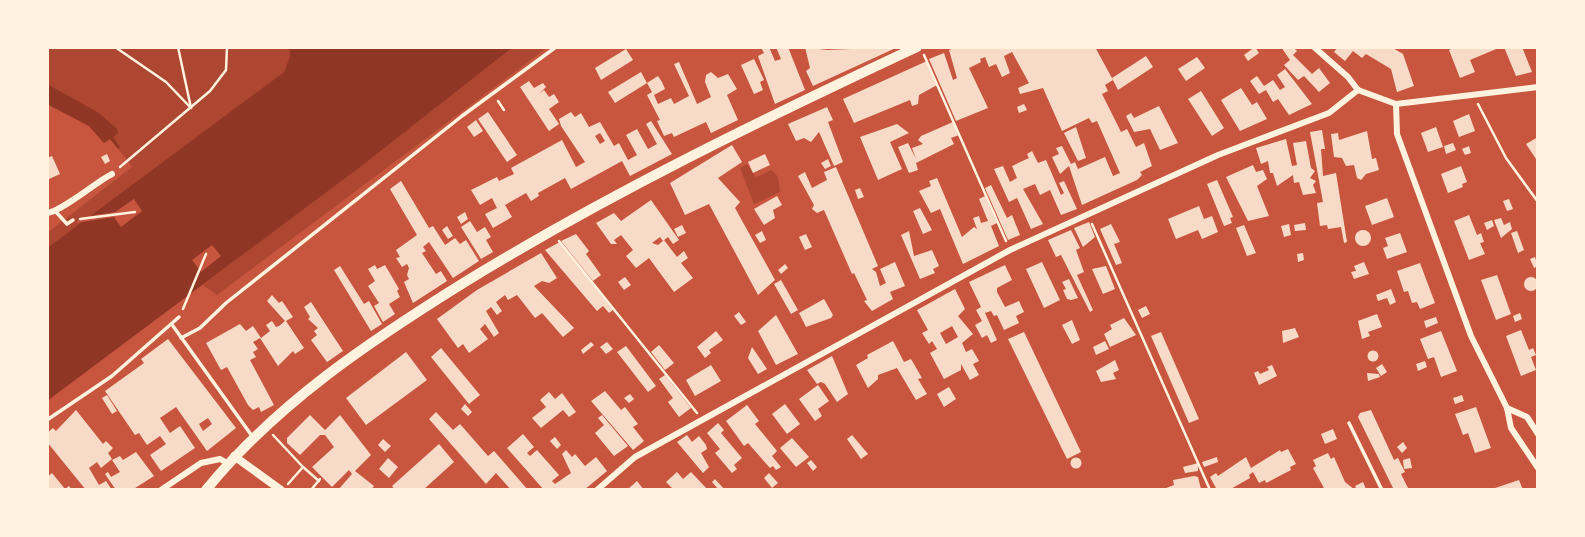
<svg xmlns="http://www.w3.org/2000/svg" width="1585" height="537" font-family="'Playfair Display',serif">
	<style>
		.green { fill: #ae4732 }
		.water { fill: #8f3625 }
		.pier { fill: #c8553d }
		.building { fill: #f7dbc8; fill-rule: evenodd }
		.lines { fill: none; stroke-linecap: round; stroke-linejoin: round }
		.path { stroke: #fff3e0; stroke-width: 2.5 }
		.service { stroke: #fff3e0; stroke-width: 3.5 }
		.minor { stroke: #fff3e0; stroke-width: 6 }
		.tertiary { stroke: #fff3e0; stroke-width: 8 }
		.secondary { stroke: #fff3e0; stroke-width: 10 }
	</style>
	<rect width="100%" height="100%" fill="#c8553d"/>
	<!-- green -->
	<g class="green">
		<path d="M47,47h242l1,9 -6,16 -237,176v-15l85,-66 -21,-28 -7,4 -15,-17 -42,-22z"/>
		<path d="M513,47h35l-331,248 -14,-10z"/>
		<path d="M747,164l9,13 16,-7 6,7 2,15 -26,12 -14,-36z"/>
	</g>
	<!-- water -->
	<g class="water">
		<path d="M289,47h224l-153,120 -313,234v-153l237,-176 6,-16z"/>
		<path d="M47,84l52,29 18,16 1,4 -5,4 7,10 -2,2 -8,-10 -6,4 -15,-17 -42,-22z"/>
	</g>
	<!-- pier -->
	<g class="pier">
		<path d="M134,199l8,12 -21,16 -7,-10 -38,6 7,-6 32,-5z"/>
		<path d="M212,245l9,11 -20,16 -9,-12z"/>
	</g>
	<!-- building -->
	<g class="building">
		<path d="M761,47h8l6,14 6,-2 -5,-12h12l17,43 -30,14 -17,-48 6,-3z"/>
		<path d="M805,47l22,3 71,-3 -85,39 -7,-15 4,-3z"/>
		<path d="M957,47h138l18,33 -8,5 3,6 -6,3 19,38 6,-3 9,18 8,-4 8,23 -12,6 2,3 -5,5 -55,25 -13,-39 -9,8 -8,-17 7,-3 -3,-6 6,-2 9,18 4,-2 3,7 27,-12 8,19 7,-3 -23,-52 -5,2 -3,-5 -27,13 -19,-43 -23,6 -2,-6 11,-5 -17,-31 -8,4 6,17 -8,4 -6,-13 -7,3 -4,-10 -5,2 1,3 -12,6 19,40 -32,13 -27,-62 15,-6 9,27 4,-2 -8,-28z"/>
		<path d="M1255,47l4,6 -11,8 -4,-6z"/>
		<path d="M1281,47h12l4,4 -4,4 19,19 7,-6 11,15 -11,9 -15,-16 -6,4 -14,-15 6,-5z"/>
		<path d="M1338,47h53l12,7 11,32 -17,6 -6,-23 -25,-15 -4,4 -9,-7 -8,10 -11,-9z"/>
		<path d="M1455,47h46l-31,13 5,12 -15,6 -11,-28z"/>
		<path d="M1504,47h18l10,25 -16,4z"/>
		<path d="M626,49l7,11 -32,20 -6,-12z"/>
		<path d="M1146,56l7,11 -35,23 -6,-12z"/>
		<path d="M1197,57l8,11 -19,13 -8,-12z"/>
		<path d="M754,59l10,21 -4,2 3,8 -9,4 -13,-29z"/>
		<path d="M927,61l10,24 -18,10 -1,9 -6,2 -2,-6 -56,23 -11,-24z"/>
		<path d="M679,62l18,42 14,-7 -6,-15 1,-7 5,-3 7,6 10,-4 9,15 -10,6 11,25 -27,13 -5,-11 -32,15 -2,-4 -8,3 -7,-15 3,-1 -13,-25 5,-3 -5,-9 11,-7 4,6 3,7 -11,6 4,9 13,-6 3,6 15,-8 -15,-32z"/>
		<path d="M1285,69l27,35 -23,11 -11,-16 -5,3 -7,-12 -7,4 -9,-13 7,-5 7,10 9,-6 7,10 5,-3 -8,-12z"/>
		<path d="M641,72l6,11 -32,20 -7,-11z"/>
		<path d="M529,81l5,7 9,-5 3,4 -7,7 5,-4 5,7 5,-3 5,8 -10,7 10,15 -10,7 -29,-44z"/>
		<path d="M1241,88l11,17 5,-3 10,17 -27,12 -19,-31z"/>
		<path d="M1201,91l23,37 -12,8 -24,-37z"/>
		<path d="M1024,104l3,6 -8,3 -2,-6z"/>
		<path d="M1159,106l19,37 -18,7 -10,-21 -16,3 -8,-16 5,-3 3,5z"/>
		<path d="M827,107l6,13 -5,2 15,40 -9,4 -15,-34 -8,10 -7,-4 -8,3 -8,-17z"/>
		<path d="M488,112l29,43 -10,7 -29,-43z"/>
		<path d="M571,112l4,5 6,-4 8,14 11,-5 14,24 5,-3 9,17 9,-5 -11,-20 11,-6 11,20 9,-5 -11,-20 5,-3 21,33 -42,22 -8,-15 -51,28 -6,-11 -27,15 1,3 -8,5 -5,-8 -21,12 7,12 -19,11 -8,-14 12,-6 -5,-10 -12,7 -9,-15 26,-13 2,4 15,-7 -3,-6 51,-28 14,27 9,-5 -24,-36 -2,-7zM600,133l5,8 -5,3 -5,-8z"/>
		<path d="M1469,114l6,17 -16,6 -6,-16z"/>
		<path d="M476,120l7,11 -9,6 -7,-10z"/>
		<path d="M953,122l6,13 -8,3 3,6 -38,19 2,7 -9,3 -11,-26 10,-4 8,16 -4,-11 11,-4 -5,-4 3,-4z"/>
		<path d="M897,124l12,9 -19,9 12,27 -24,11 -18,-43z"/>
		<path d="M1076,127l10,31 -8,3 -14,-28z"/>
		<path d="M1436,127l7,20 -15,5 -7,-19z"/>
		<path d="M1322,130l3,19h-4l2,27 13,-3 11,69 -3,1 -3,-16 -13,2 -1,-4 -7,1 -3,-23 6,-1 -13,-70z"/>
		<path d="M1367,131l5,28 4,-1 3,12 -13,4 -5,6 -4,-2 -3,-13 -8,1 -4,-8 -8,-1 -3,-23 7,-1 1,7z"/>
		<path d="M1538,137v21l-2,1 -10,-15z"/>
		<path d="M1286,139l6,27 5,-1 -4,-22 13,-2 5,27 4,3 -5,7 6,3 -3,4 3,8 -13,2 -4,-13 -5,1 -1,-8 -16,11 -4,-13h-3l-2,-12 -7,3 -5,-16z"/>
		<path d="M1453,143l3,7 -10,4 -2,-8z"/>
		<path d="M732,145l10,17 -24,16 22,24 -5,6 40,72 -17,15 -49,-91 -24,11 -15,-32z"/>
		<path d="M1469,146l2,7 -6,2 -3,-6z"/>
		<path d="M1032,151l6,12 8,-3 15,35 3,-2 -5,-10 5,-2 13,28 -16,6 -11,-25 -10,5 -5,-11 -12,5 20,35 -12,5 -14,-31 -8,4 -15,-33 9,-3 7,16 7,-4 -5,-12 17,-8 -2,-4z"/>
		<path d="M107,154l3,7 -5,3 -4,-7z"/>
		<path d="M765,154l5,11 -17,8 -5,-11z"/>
		<path d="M52,156l8,18 -13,6v-22z"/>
		<path d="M828,159l3,7 -6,3 -4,-6z"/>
		<path d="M1253,165l3,7 7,-2 4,9 -10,7 12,30 -21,5 -22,-44z"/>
		<path d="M1461,166l6,16 -5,2 1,3 -15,6 -7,-19z"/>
		<path d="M836,167l42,99 -6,3 4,3 4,14 6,-3 -6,-14 15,-7 10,24 -15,6 3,7 -21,12 -8,-10 3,-1 -13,-27 -2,1 -28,-64 -7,3 -5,-4 2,-4 -16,-29 7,-4 7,16 15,-8 -3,-8z"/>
		<path d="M937,178l25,59 12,-10 3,2 -4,-11 6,-2 2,7 7,-2 -9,-22 6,-3 12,27 -6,3 8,20 -36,18 -23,-55 -9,4 -12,-22 12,-5 -2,-5z"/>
		<path d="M1217,180l16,37 -3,1 2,5 -8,3 -17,-42z"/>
		<path d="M401,181l28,47 4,-2 12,19 10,-7 5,6 6,-4 13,21 -26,17 -24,-36 -6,5 3,4 -4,2 14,21 5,-3 6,10 -34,22 -9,-21 5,-3 -2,-4 2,-7 -2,-4 -5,3 -6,-9 4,-1 -4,-7 21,-15 -27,-46z"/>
		<path d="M991,185l16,33 5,-3 8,20 -12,5 -23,-52z"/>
		<path d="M860,188l4,9 -6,2 -3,-9z"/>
		<path d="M777,196l5,9 -9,5 2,8 -11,7 -10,-16z"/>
		<path d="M1387,198l7,19 -22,8 -7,-19z"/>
		<path d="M1509,199l4,10 -6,2 -4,-10z"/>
		<path d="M651,200l28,40 -6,4 -5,-7 -5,4 -3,-4 -8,6 6,2 6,-5 13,17 7,-6 4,7 -7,5 12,15 -19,14 -25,-34 -13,10 -10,-12 7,-6 -12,-15 -7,5 3,4h-6l-15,-21 18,-10 7,8z"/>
		<path d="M1199,206l5,13 8,-3 6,16 -16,7 -4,-9 -22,9 -8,-20z"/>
		<path d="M920,208l12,22 -9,4 -10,-23z"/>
		<path d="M465,212l3,7 -7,5 -4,-7z"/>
		<path d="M1469,215l8,20 4,-2 3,9 -4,1 5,11 -16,6 -15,-39z"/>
		<path d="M1501,218l3,7 6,-3 2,7 -11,9 -7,-18z"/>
		<path d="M1492,220l2,6 -7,4 -3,-7z"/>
		<path d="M470,221l7,11 8,-5 6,10 -5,3 7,12 -12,7 -20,-32z"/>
		<path d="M1089,222l6,15 -12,10 -9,-19z"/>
		<path d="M1305,223l1,7 -11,1 -1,-6z"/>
		<path d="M1111,224l9,18 -6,2 8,19 -6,2 -16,-36z"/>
		<path d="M1289,224l2,11 -7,2 -3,-11z"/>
		<path d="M682,225l4,8 -8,4 -4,-8z"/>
		<path d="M1244,225l12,28 -9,3 -11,-28z"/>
		<path d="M447,226l6,10 -5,3 -6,-9z"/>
		<path d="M1071,230l9,18 -4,2 8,22 -7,3 16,35 -3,2 -29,-57 -5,2 -8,-17z"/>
		<circle cx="1363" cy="238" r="8"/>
		<path d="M762,231l4,9 -6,3 -5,-8z"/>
		<path d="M909,231l5,25 18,-6 7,16 -6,3 2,4 -15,6 -19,-44z"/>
		<path d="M1517,231l7,19 -6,3 -7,-20z"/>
		<path d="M1400,233l7,19 -20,7 -4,-11 5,-2 -3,-8z"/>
		<path d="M576,234l13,17 -3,3 15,21 -8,6 -32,-40z"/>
		<path d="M806,234l6,13 -7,3 -6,-13z"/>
		<path d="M560,242l53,68 -4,3 -6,-7 -6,5 -52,-61z"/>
		<path d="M541,253l16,25 -8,5 -7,-2 -8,5 40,42 -11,9 -21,-24 -7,5 -18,-23 -9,5 -3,-5 -9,7 6,9 -5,4 -6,-8 -5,4 13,22 -5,4 -9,-13 -5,5 8,10 -19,14 -6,-9 -5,4 -21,-29 40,-29z"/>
		<path d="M1303,253l1,7 -6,2 -1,-8z"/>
		<path d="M1535,257l3,9 -4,2 -4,-9z"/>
		<path d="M1042,262l18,38 -16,8 -18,-39z"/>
		<path d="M1364,262l5,12 -15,5 -3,-7 5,-1 -2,-5z"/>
		<path d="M1420,263l15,40 -15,6 -3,-7 -5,1 -4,-12 -4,1 -7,-21z"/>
		<path d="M785,264l3,4 -7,6 -3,-4z"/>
		<path d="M375,265l2,4 8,-4 14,24 -2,2 3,6 -11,7 6,10 -12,8 -9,-16 5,-3 -11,-17 7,-5 -7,-12z"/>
		<path d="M1005,265l7,15 -15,8v4l8,15 14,-6 5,11 -8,4 3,7 -15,7 -7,-15 -3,1 -3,-5 -6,2 12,27 -6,3 -4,-8 -5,3 -7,-13 7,-4 -6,-11 5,-3 -12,-25z"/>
		<path d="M340,266l24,38 5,-3 13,23 -11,7 -37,-61z"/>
		<path d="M1106,266l9,23 -12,5 -11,-25z"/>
		<path d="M1497,275l14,39 -15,6 -15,-40z"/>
		<path d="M625,277l6,8 -7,5 -6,-8z"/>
		<circle cx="1531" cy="284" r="7"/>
		<path d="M1069,279l9,19 -7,2 -4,-1 -4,-9 3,-1 -4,-7z"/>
		<path d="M781,280l17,30 -7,4 -17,-30z"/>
		<path d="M955,289l10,20 -7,7 15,18 -11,9 4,9 6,-3 7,12 -6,3 6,11 -9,5 -9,-16v6l-17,9 -14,-26 7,-4 -5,-8 -3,3 -7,-11 6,-3 -11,-20zM952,326l6,11 -12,7 -6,-11z"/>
		<path d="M1391,289l5,13 -6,3 -3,-7 -9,3 -2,-6z"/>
		<path d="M272,295l7,8 3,-2 11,16 -7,4 18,27 -9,6 -2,-3 -15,15 -18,-28 -7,4 5,7 -5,3 3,5 -6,3 24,45 -13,7 -2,-5 -6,3 -5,-5 -21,-38 -6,3 -15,-27 34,-19 6,7 7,-5 8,12 9,-7 -4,-6 6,-4 4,6 3,-1 6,-5 -18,-20z"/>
		<path d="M824,299l9,16 -2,3 -25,9 -7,-14z"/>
		<path d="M311,302l32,49 -16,11 -16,-22 6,-5 -3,-4 4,-3 -10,-9 2,-2 -6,-10z"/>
		<path d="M1146,306l4,8 -8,4 -4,-8z"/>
		<path d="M739,312l7,10 -5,3 -7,-9z"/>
		<path d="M1520,313l2,6 -7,3 -2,-6z"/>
		<path d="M1377,314l5,13 -14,5 2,4 -8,3 -4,-18z"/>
		<path d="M776,315l22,39 -22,11 -18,-34z"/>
		<path d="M1436,317l2,6 -12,5 -2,-7z"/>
		<path d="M1124,318l12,17 -26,12 -6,-13 8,-5 -2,-4z"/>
		<path d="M1072,320l8,20 -8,4 -10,-19z"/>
		<path d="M1295,328l4,9 -16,6 -1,-12z"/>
		<path d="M1521,330l8,20 4,-2 3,7 -5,2 5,13 -15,6 -15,-40z"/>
		<path d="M716,331l7,9 -14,10 2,3 -6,5 -8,-11z"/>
		<path d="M1441,331l16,40 -16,6 -7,-20 -6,2 -8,-20z"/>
		<path d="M1024,332l57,120 -14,7 -59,-120z"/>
		<path d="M1161,332l38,87 -10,4 -38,-87z"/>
		<path d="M168,339l68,89 -29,23 -31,-44 -16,11 10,15 10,-7 15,22 -34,23 -11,-16 16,-11 -6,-8 -13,9 -8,-12 -4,2 -30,-44 39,-28 -3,-4zM208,418l4,6 -9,7 -4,-7z"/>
		<path d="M893,341l11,21 7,-3 11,19 -4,1 9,15 -11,6 -19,-32 -19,7v4l-10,9 -12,-23 12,-7 -1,-3z"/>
		<path d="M1105,341l4,8 -13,6 -3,-8z"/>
		<path d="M591,342l3,3 -11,9 -2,-4z"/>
		<path d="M607,342l6,7 -7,5 -6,-7z"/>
		<path d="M659,345l15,18 -9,7 -14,-18z"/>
		<path d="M626,346l30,40 -8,6 -31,-40z"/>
		<path d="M752,347l15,22 -9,5 -10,-16z"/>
		<path d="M441,348l39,47 -11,9 -38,-47z"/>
		<circle cx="1373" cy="356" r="5.5"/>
		<path d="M406,352l21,28 -61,45 -20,-27z"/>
		<path d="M832,356l16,38 -11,8 -12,-18 -4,-2 -4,2 -10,-14z"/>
		<path d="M1115,360l4,10 -6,3 3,6 -15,3 -5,-11z"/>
		<path d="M1425,361l2,6 -9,4 -2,-7z"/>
		<path d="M1382,364l5,8 -6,4 -5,-8z"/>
		<path d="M711,365l10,16 -26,15 -9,-16z"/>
		<path d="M1272,365l5,11 -18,9 -5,-12 4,-2 2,3 9,-4 -2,-3z"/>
		<path d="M1367,373l12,1 1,3 -12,4z"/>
		<path d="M665,375l26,33 -12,9 -11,-15 5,-4 -14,-19z"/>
		<path d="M818,385l11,16 -11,8 4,7 -7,5 -16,-22z"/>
		<path d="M949,387l7,12 -12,8 -7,-13z"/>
		<path d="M605,391l16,19 4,-3 13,17 -5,3 11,14 -11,9 -42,-49z"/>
		<path d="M549,392l6,7 7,-6 14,19 -7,5 -6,-7 -22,18 -9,-10 14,-11 -6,-7z"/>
		<path d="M630,394l4,5 -5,4 -5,-5z"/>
		<path d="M107,395l10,16 -5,3 -10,-16z"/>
		<path d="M1462,395l2,6 -9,3 -2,-6z"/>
		<path d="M465,404l7,8 -4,4 -7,-7z"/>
		<path d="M785,404l15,20 -13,10 -15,-20z"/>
		<path d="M747,405l12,16 -4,3 22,27 -5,5 9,11 -5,3 -3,-4 -3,2 -22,-25 -4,3 -18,-25z"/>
		<path d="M1476,407l15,41 -16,5 -7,-20 -5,2 -8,-21z"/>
		<path d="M76,410l27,34 3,-3 7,7 -5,5 4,6 -11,9 -4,-6 -8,6 10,17 7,-4 6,9h-26l-39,-48v-9l6,-5 3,3z"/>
		<path d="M1371,410l23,50 4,-2 7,14 -4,2 8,16h-15l-36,-73 2,-4z"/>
		<path d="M436,412l17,18 7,-6 28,32 6,-5 34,39h-17l-15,-17 -10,11 -57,-65z"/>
		<path d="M310,415l15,15 15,-15 31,40 -16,16 19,15 -3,4h-33l14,-16 -3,-4 -17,17 -20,-20 22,-20 -9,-12h-5l-20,20 -13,-12v-5z"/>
		<path d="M602,415l26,31 -14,10 -19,-23 9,-8 -6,-7z"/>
		<path d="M718,423l6,7 -3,3 21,25 -8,7 3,4 -5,4 -17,-20 5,-4 -13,-16z"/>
		<path d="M1333,429l4,10 -12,5 -4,-10z"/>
		<path d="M523,434l11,13 -7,6 3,3 7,-6 22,25 -7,6 3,3 16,-11 -9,-19 4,-4 6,7 3,-3 10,12 11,-9 11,14 -23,19h-40l-37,-42z"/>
		<path d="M687,435l5,7 7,-6 7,9 1,4 -6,4 8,14 -6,6 -26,-31z"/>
		<path d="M852,435l16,19 -7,5 -14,-20z"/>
		<path d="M555,437l6,8 -4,4 -7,-8z"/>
		<path d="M792,438l17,19 -13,10 -16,-19z"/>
		<path d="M383,439l8,7 -6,6 -7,-7z"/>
		<path d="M1403,442l4,6 -5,5 -5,-6z"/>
		<path d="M439,444l15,18 -31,28h-28l-3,-4z"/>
		<path d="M1288,449l8,15 -6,3 1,3 -25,13 -1,-3 -6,3 -6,-11 -4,3 1,3 -21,12h-12l-7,-13 6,-4 2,3 28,-19 5,11 29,-18 1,2z"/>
		<path d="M136,452l18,24 -22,14h-16l-11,-16 3,-2 3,5 9,-5 -8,-12 8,-4 3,4z"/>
		<path d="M1328,453l3,6 3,-2 11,25 10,8h-30l-12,-22 3,-2 -3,-6z"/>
		<path d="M1217,457l1,5 -14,5 -2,-5z"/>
		<circle cx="1076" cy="463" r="5.5"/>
		<path d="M388,458l10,9 -9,11 -10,-9z"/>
		<path d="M1410,458l2,10 -8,1 -1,-9z"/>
		<path d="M811,460l6,7 -4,4 -6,-8z"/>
		<path d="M1198,463v8l-13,2 -2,-6z"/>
		<path d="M677,472l6,7 8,-7 17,18h-34l-8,-8z"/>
		<path d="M52,473l13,16 4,-3 3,4h-25v-13z"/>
		<path d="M769,473l9,10 -6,5 -8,-10z"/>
		<path d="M1194,476l4,1 3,12 -40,1 13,-5 -1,-5z"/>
		<path d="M715,479l10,11h-6l-7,-8z"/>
		<path d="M1519,480l4,10h-30l-1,-1z"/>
		<path d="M637,481l7,9h-17z"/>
		<path d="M1363,482l3,7 -9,1 -2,-4z"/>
	</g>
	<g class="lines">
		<!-- path -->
		<g class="path">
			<path d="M115,47l51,35 25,26"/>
			<path d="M178,47l13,61"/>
			<path d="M924,55l82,186"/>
			<path d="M498,101l6,9"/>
			<path d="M1478,104l28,54 32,44"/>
			<path d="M120,167l90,-76 16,-21 1,-23"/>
			<path d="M80,219l55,-7"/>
			<path d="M1092,224l118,266"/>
			<path d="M559,241l138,172"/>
			<path d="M183,309l23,-55"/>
			<path d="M273,435l30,32 -15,17"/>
			<path d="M303,467l16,14"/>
			<path d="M311,490l9,-11"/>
		</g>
		<!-- service -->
		<g class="service">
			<path d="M56,212l11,12 6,-4"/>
			<path d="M173,326l79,110"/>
			<path d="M181,338l19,-10 26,-25 236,-187 94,-69"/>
			<path d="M47,420l65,-44 67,-59"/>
			<path d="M1349,423l33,67"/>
		</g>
		<!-- minor -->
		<g class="minor">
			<path d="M1314,47l34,30 10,13"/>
			<path d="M1358,90l38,14 142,-17"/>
			<path d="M1396,104l1,30 74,202 36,72 4,20 27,40"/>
			<path d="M47,213c14,-1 49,-31 65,-39"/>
			<path d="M1507,408l20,9 11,17"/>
			<path d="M161,490l40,-27 19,-4 7,4"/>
			<path d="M597,490l38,-33 375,-207 208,-95 111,-42 29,-23"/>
		</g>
		<!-- tertiary -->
		<path class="tertiary" d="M234,456l47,34"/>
		<!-- secondary -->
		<path class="secondary" d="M206,490c71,-87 164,-149 259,-208 145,-89 298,-163 452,-235"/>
	</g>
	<!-- border -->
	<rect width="1585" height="537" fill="none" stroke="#fff3e0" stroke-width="98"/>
</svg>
